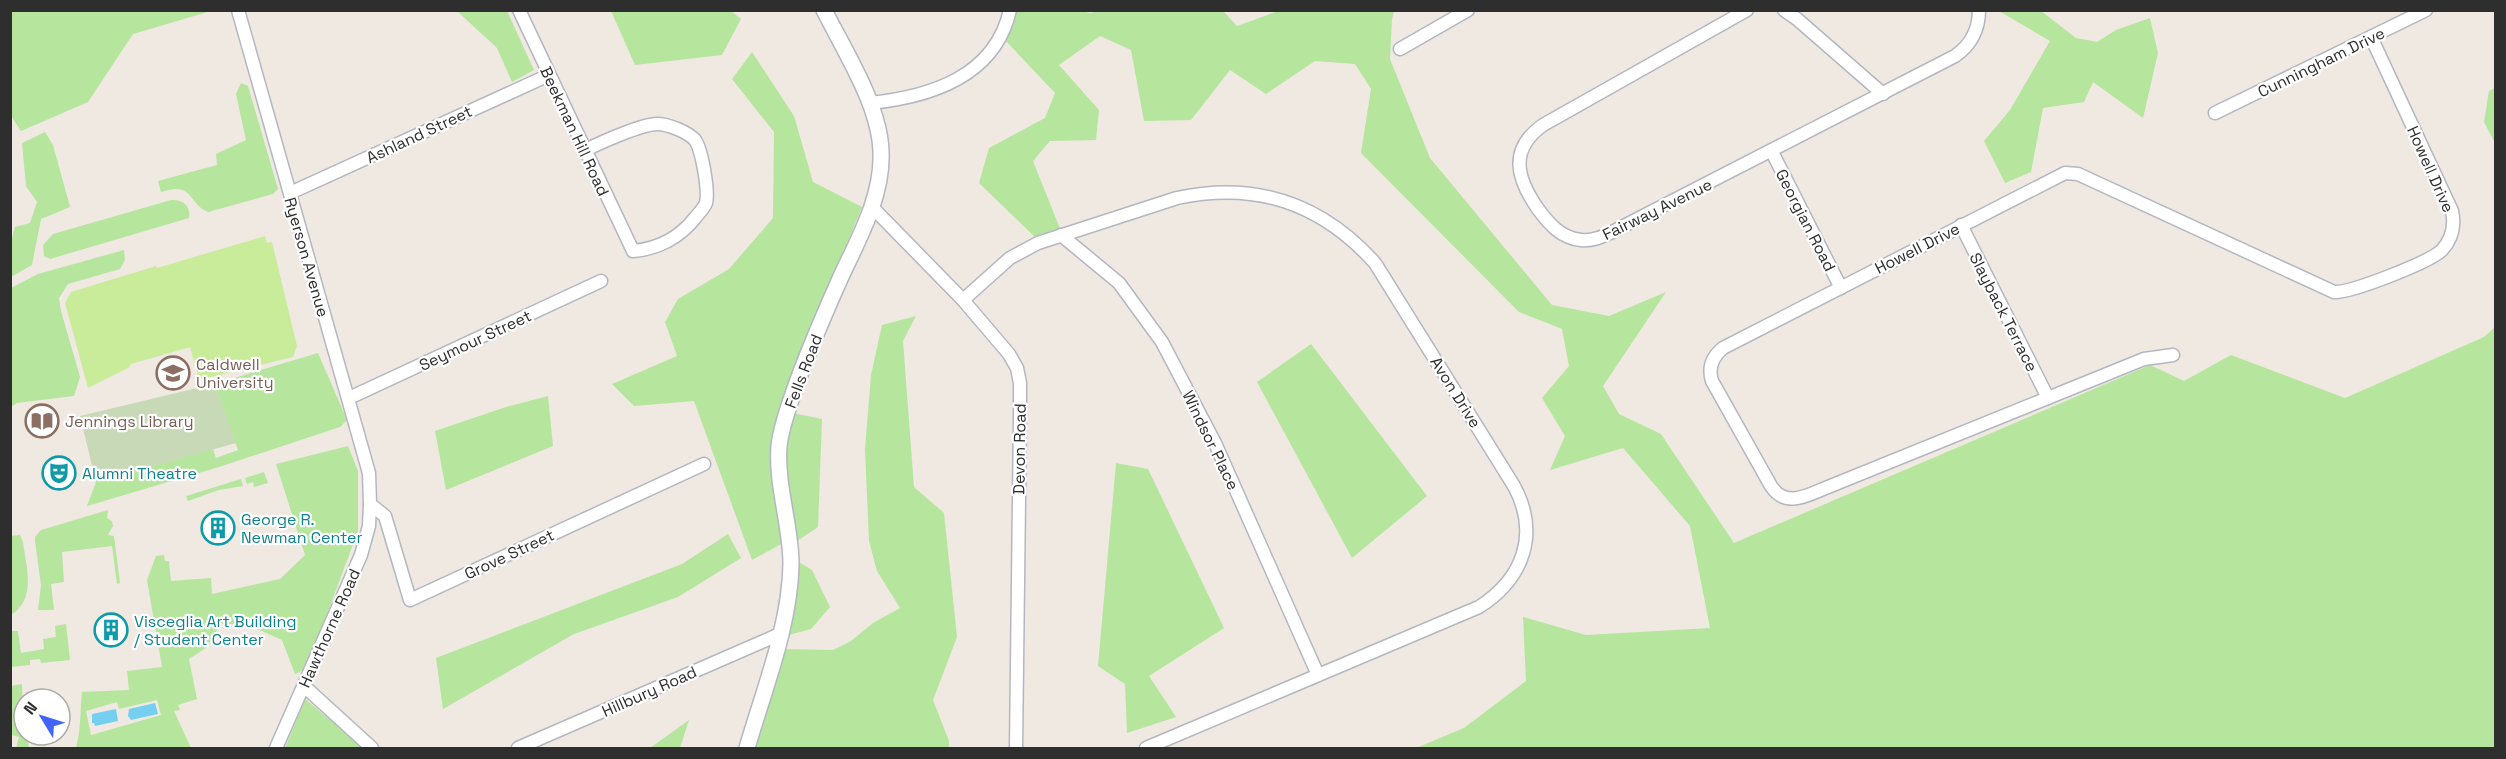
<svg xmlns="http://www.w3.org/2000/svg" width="2506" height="759" font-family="'Space Grotesk',sans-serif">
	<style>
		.green { fill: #b6e59e; fill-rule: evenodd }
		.cemetery { fill: #c8d9b8 }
		.pitch { fill: #c9ec9a }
		.water { fill: #75cff0 }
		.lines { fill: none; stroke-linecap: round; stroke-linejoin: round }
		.minor-casing { stroke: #b4b7c1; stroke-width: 15 }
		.tertiary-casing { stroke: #b4b7c1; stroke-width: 18 }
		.minor { stroke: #fff; stroke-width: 12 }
		.tertiary { stroke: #fff; stroke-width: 15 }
		.labels { text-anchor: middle; stroke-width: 4.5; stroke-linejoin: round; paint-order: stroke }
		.street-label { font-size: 16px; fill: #2e2e2e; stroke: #fff }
		.education-label { font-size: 16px; fill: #785e54; stroke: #fff; text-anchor: start }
		.culture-label { font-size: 16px; fill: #0d838f; stroke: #fff; text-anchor: start }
	</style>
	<rect width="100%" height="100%" fill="#efe9e1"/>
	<!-- green -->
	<g class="green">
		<path d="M1078,10l12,3 12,-3 121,1 14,15 41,-15h116l-2,8 -2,40 40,99 122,147 57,11 57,-24 -63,94 16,28 42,20 73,109 416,-178 34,16 47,-26 114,43 139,-61 11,-10v421h-1079l48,-20 62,-47 -3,-64 63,18 124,-7 -20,-102 -67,-78 -73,22 15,-34 -23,-38 27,-32 -7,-37 -43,-17 -158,-159 10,-64 -16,-25 -40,-3 -49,33 -36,-24 -39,50 -47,1 -13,-71 -31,-14 -41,29 40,45 -3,30 -46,1 -17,20 30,75 -21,8 -63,-61 10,-35 56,-30 10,-25 -51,-54 9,-28z"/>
		<path d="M10,11l1,-1 200,1 -78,23 -45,68 -67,29 -10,-15z"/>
		<path d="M457,11h50l27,59 -22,12 -15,-34z"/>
		<path d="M611,11h120l10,8 -19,36 -87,10z"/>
		<path d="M1999,11h42l35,27 21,4 19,-12 34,-12 8,35 -15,65 -50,-36 -9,20 -41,6 -12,64 -26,11 -21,-42 26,-31 40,-69z"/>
		<path d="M752,52l42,64 19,66 49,25 -76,184 -1,151 -33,18 -58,-159 -60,5 -22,-22 65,-28 -12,-34 13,-23 51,-30 44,-51 1,-86 -42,-53z"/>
		<path d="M241,83l7,3 30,103 -5,5 -65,18c-21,-9 -14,-31 -47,-20l-3,-11 59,-16 -1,-11 30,-14 -10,-46z"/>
		<path d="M2495,88v55l-11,-21 5,-31z"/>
		<path d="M45,132l8,13 17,62 -29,12 -9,46 -21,12v-35l4,-15 15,-4 7,-21 -11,-16 -4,-43z"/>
		<path d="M171,200c12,-1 20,6 18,18l-139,41 -6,-3 -1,-11 10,-11z"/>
		<path d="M124,250l1,10 -5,9 -52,15 -9,14 2,13 19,66 -6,19 -57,7 -6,4v-119l27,-14z"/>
		<path d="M916,316l-13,25 11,146 30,26 13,124 -24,63 16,41v7h-200l29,-99 55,1 18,-9 22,-18 27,-15 -23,-37 -8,-30 -4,-92 6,-74 11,-50z"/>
		<path d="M1311,344l116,152 -75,62 -95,-176z"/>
		<path d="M318,353l29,67 -7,7 -121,40 -132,39 9,-24 117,-33 3,9 22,-8 -24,-66z"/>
		<path d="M548,396l5,50 -107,44 -11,-59 71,-24z"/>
		<path d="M793,413l29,6 -4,108 -24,16 -9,-94z"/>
		<path d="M348,446l10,25v60l-51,137 -12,6 -13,-34 -36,-16h-25l-15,24 -17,11 8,40 -19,6 2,5 -6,1 17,37h-115c5,-18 4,-37 6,-56l47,-2 -2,-19 35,-4 -15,-87 9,-24 8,-1 1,6h4l2,20 40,-3 1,16 68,-15 25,-24 -29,-91zM157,700l4,15 -70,20 -5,-24 31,-9 2,7z"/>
		<path d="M1116,463l32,6 76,159 -75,48 27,41 -49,16 -2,-49 -27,-18z"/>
		<path d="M264,472l4,11 -14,4 -1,-5 -6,2 -2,-6z"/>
		<path d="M241,479l2,7 -24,4 -31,11 -2,-5z"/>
		<path d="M108,510l-1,8 5,3 1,5 -5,9 6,1 6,47 -3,1 -5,-38 -50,6 2,30 -13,2 3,26h-16l3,-25 -6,-44v-4l6,-7z"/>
		<path d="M728,534l13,24 -63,39 -104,37 -131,75 -7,-51 246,-94z"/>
		<path d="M20,535l3,7c3,25 14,57 -12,73v-79z"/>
		<path d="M797,561l15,9 18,37 -19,22 -26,7z"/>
		<path d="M66,624l4,36 -29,3 -1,-4 -10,1v5l-19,2v-36h7l3,22 23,-4 -1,-10 13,-2 -1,-11z"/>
		<path d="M22,684l2,51h3l2,13h-13l3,-11 -8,-2v-49z"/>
		<path d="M305,699l59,49h-79z"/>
		<path d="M689,720l-9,28h-30z"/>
	</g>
	<!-- cemetery -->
	<path class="cemetery" d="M214,384l22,59 -140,39 -16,-66z"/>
	<!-- pitch -->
	<path class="pitch" d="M265,236l2,7 5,-1 25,104 -4,11 -94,23 -9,-33 -59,17 -3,4 -40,20 -23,-85 6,-11 85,-26 1,2z"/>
	<!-- water -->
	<g class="water">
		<path d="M155,703l3,11 -27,6 -3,-4 1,-7z"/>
		<path d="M116,709l2,12 -23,5 -1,-3h-2v-9z"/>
	</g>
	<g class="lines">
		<!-- minor casing -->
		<g class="minor-casing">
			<g id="minor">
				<path d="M238,10l131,463 1,31 -1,22 -8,29 -85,193"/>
				<path d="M519,10l114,241c25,-2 47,-14 62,-33 4,-5 9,-10 11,-15 3,-12 -4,-53 -11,-63 -7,-8 -27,-16 -38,-16 -15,0 -58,19 -73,27"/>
				<path d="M1747,10l-204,115c-35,25 -26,54 -5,84 11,15 23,29 43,31 12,1 21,-3 31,-8l343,-176c16,-11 24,-26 24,-46"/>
				<path d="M1784,10l13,9 86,75"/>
				<path d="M1400,49l68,-39"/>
				<path d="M870,103c60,-6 125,-26 140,-93"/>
				<path d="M2215,113l211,-103"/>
				<path d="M1772,152l69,136"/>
				<path d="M290,193l259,-118"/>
				<path d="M872,207l91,93 46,54 8,14 3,15v33l-4,332"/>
				<path d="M1961,225l87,173"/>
				<path d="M1061,235l58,48 43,59 53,101 103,232"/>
				<path d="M963,300l47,-42 28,-15 139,-45c79,-17 144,5 198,65l139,223c26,48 9,93 -35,121l-333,141"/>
				<path d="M2173,355l-29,4 -316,128c-20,8 -42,22 -57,-1l-59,-105c-4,-13 0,-24 11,-33l342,-175 13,1 256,118c17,1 96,-30 108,-42 10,-11 13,-25 10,-39l-81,-174"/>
				<path d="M349,398l252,-117"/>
				<path d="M370,504l15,12 25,84 294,-136"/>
				<path d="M304,686l68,62"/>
				<path d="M518,748l262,-114"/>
			</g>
		</g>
		<!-- tertiary casing -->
		<g class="tertiary-casing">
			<path id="tertiary" d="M747,748c17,-59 43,-122 44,-184 0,-39 -15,-78 -12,-118 2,-17 8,-35 14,-52 13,-38 30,-77 46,-113 18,-40 44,-83 42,-129 -1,-46 -36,-100 -57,-142"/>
		</g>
		<!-- minor -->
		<use href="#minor" class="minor"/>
		<!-- tertiary -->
		<use href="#tertiary" class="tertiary"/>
	</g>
	<!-- icons -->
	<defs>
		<g id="university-ring" transform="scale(1.725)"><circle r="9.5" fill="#fff" stroke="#8d6e63" stroke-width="1.5"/><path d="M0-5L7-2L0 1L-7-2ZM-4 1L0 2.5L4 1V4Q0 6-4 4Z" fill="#8d6e63"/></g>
		<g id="library-ring" transform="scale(1.725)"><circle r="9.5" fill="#fff" stroke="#8d6e63" stroke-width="1.5"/><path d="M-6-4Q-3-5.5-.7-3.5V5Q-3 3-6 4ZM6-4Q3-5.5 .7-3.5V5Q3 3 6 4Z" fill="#8d6e63"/></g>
		<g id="theatre-ring" transform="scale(1.725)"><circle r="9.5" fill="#fff" stroke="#0f9aa8" stroke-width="1.5"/><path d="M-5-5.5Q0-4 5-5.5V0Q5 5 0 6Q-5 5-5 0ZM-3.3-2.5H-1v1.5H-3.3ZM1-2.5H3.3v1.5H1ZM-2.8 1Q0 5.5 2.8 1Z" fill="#0f9aa8"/></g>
		<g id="building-ring" transform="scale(1.725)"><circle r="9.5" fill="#fff" stroke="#0f9aa8" stroke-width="1.5"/><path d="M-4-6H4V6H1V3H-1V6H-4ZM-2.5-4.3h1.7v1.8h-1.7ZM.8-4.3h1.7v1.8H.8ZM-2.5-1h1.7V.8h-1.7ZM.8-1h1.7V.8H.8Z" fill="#0f9aa8"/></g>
	</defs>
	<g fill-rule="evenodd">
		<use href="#university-ring" x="173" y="373"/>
		<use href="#library-ring" x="42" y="421"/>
		<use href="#theatre-ring" x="59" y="473"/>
		<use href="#building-ring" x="218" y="528"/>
		<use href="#building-ring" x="111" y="630"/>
	</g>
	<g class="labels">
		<!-- street labels -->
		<g class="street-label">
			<text transform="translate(2321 62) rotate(-26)" y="6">Cunningham Drive</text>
			<text transform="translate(575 131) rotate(65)" y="6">Beekman Hill Road</text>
			<text transform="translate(419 134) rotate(-25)" y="6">Ashland Street</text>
			<text transform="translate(2431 169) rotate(66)" y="6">Howell Drive</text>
			<text transform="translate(1657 209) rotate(-26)" y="6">Fairway Avenue</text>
			<text transform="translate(1806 220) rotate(63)" y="6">Georgian Road</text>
			<text transform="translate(1917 248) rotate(-27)" y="6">Howell Drive</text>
			<text transform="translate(307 257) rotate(74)" y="6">Ryerson Avenue</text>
			<text transform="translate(2004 312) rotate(63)" y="6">Slayback Terrace</text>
			<text transform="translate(475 340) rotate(-25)" y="6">Seymour Street</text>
			<text transform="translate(803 371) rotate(-69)" y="6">Fells Road</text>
			<text transform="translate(1456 392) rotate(58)" y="6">Avon Drive</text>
			<text transform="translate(1211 440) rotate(64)" y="6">Windsor Place</text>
			<text transform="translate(1019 449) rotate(-89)" y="6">Devon Road</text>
			<text transform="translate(509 554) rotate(-25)" y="6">Grove Street</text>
			<text transform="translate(329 628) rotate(-66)" y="6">Hawthorne Road</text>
			<text transform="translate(649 691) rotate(-24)" y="6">Hillbury Road</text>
		</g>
		<!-- education labels -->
		<g class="education-label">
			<text x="196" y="370">Caldwell<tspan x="196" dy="18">University</tspan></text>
			<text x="65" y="427">Jennings Library</text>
		</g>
		<!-- culture labels -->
		<g class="culture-label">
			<text x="82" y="479">Alumni Theatre</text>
			<text x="241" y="525">George R.<tspan x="241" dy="18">Newman Center</tspan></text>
			<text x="134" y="627">Visceglia Art Building<tspan x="134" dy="18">/ Student Center</tspan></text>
		</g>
	</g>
	<!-- border -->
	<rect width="2506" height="759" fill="none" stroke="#2e2e2e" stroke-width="24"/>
	<!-- north arrow -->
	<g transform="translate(42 717) rotate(308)"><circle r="28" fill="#ffffff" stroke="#ababab" stroke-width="1.5"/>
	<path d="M0-4.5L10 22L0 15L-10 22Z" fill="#4264fb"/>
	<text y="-9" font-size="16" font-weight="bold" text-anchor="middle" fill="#2e2e2e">N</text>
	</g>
</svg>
